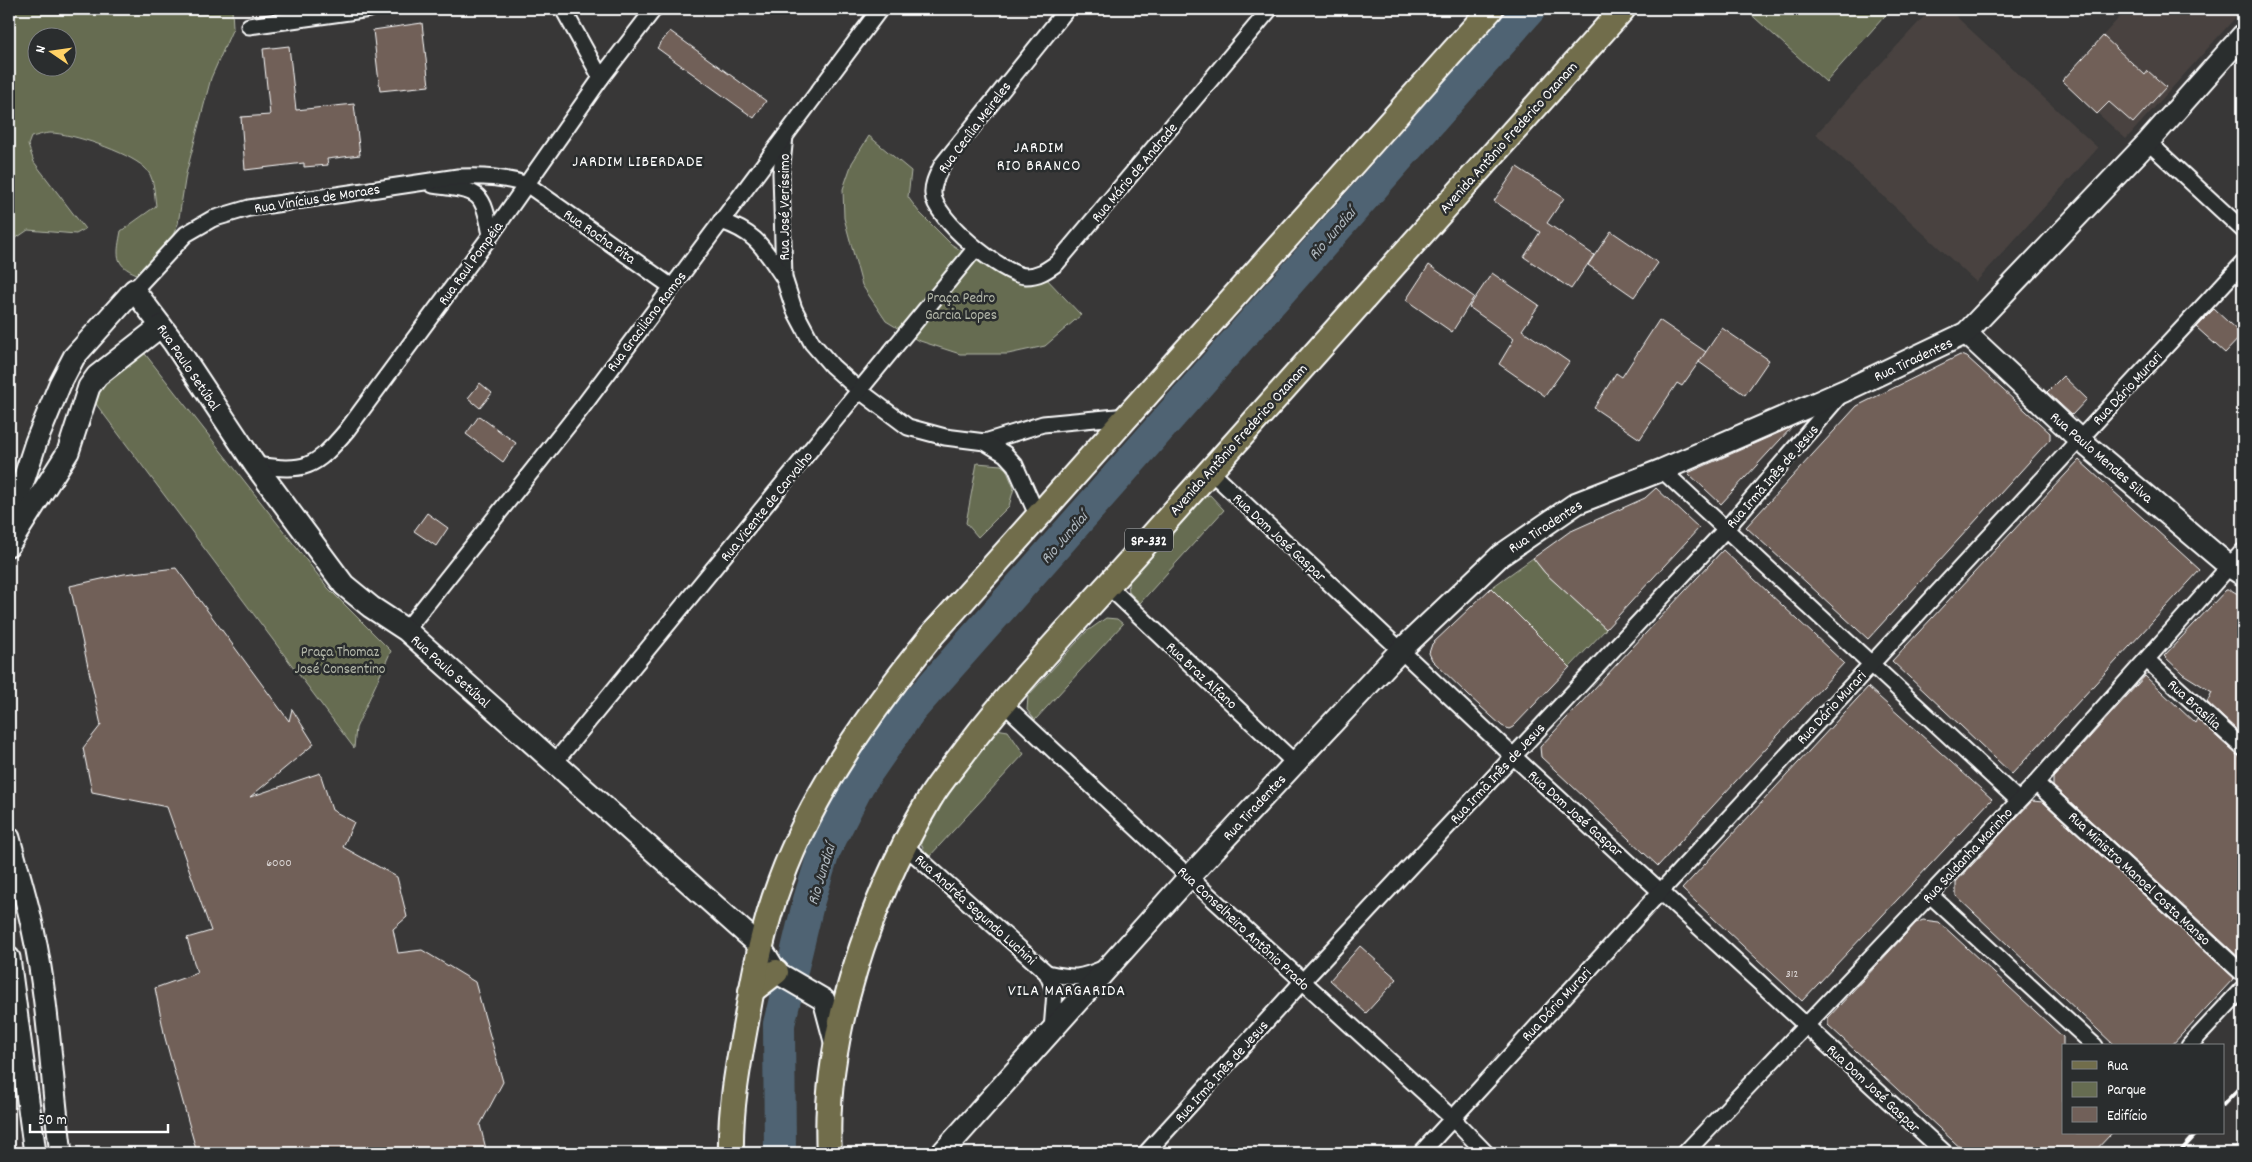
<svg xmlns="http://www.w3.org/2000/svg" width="2252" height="1162" font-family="Dekko,sans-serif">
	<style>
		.built { fill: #494341 }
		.green { fill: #666c51; stroke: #b2b6a8; fill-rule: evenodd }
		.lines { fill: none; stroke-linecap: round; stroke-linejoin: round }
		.river { stroke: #4f6473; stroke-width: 32 }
		.building { fill: #716059; stroke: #fff }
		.street-casing { stroke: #fff; stroke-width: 19 }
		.secondary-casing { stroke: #fff; stroke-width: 25 }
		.primary-casing { stroke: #fff; stroke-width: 28 }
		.street { stroke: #2a2d2e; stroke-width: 15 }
		.secondary { stroke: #2a2d2e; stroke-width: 21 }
		.primary { stroke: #716d4b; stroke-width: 24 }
		.rail { stroke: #fff; stroke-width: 4 }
		.labels { text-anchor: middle; stroke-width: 5; stroke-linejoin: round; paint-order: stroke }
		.number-label { font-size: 12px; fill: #dcd7d6 }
		.shield { fill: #2a2d2e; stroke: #bfc0c0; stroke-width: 1 }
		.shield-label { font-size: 14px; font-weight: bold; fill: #fff }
		.street-label { font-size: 15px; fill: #fff; stroke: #2a2d2e }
		.park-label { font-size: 15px; fill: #b2b6a8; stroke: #2a2d2e }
		.neighbourhood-label { font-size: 16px; letter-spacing: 1px; fill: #fff; stroke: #2a2d2e }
		.water-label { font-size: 16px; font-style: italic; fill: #b0b9c0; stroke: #2a2d2e }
	</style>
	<rect width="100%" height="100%" fill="#383737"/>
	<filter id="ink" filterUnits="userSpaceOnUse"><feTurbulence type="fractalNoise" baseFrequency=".02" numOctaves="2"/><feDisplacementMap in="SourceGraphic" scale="10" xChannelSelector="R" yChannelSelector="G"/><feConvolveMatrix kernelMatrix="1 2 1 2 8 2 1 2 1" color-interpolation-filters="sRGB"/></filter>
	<g filter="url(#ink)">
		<!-- built -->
		<g class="built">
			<path d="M1931,9h17l150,139 -122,134 -160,-148z"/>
			<path d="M2127,9h111l-3,9 -109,121 -64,-58z"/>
		</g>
		<!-- green -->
		<g class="green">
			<path d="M9,9h223l1,19 -22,50 -25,96 -8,50 -11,24 -19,21 -11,5c-24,-9 -20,-21 -16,-43l35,-25c-2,-13 -1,-30 -12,-39 -17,-15 -72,-34 -94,-34 -6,0 -13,3 -19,4l-3,8 6,17 51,67 -9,5 -48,-4 -19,13zM38,38h30v30h-30z"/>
			<path d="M1745,9h146l-65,73z"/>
			<path d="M869,136l42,35 -3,26 11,15 32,32 43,28 50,4 37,39 -36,31 -37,8h-48l-43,-14 -31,-19 -24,-36 -18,-67 -1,-29 9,-26z"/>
			<path d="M135,341l193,247 63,63 -35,77 -2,20 -267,-356z"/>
			<path d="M977,463l24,2 5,4 8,19 -5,18 -31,31 -12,-14z"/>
			<path d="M1210,495l14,15 -84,93 -11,-11 -1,-9 73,-85z"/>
			<path d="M1533,558l12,15 61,56 -36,38 -79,-79z"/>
			<path d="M1106,618l11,1 6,5 -88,96 -8,-10 1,-14 58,-64z"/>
			<path d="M996,729l12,2 16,23 -96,104 -7,-14 -2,-9 29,-46z"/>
		</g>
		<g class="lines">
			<!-- river -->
			<path class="river" d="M780,1153l-1,-129 30,-124 15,-48 35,-68 50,-72 621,-703"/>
		</g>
		<!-- building -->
		<g class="building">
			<path d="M422,23l7,63 -49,5 -7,-61z"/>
			<path d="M670,31l96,70 -12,17 -97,-70z"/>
			<path d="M2103,36l42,39 3,-4 18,16 -33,36 -24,-21 -12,12 -35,-33z"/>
			<path d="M289,46l7,64 58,-6 6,51 -33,4 1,6 -24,2v-4l-59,7 -4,-53 29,-2 -7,-66z"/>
			<path d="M1517,167l47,31 -17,25 47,32 -23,34 -47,-32 16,-25 -46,-31z"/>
			<path d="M1611,231l47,32 -24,34 -46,-32z"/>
			<path d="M1429,265l45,32 -22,35 -46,-32z"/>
			<path d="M1492,273l47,32 -17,25 47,32 -24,34 -46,-32 15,-25 -45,-32z"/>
			<path d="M2214,309l28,26 -17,18 -29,-26z"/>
			<path d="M1659,320l47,32 -24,34 -5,-3 -37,56 -46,-31 22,-35 6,4z"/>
			<path d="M1722,328l47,32 -24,35 -46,-33z"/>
			<path d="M1960,355l7,2 83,76v6l-182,200 -122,-112 111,-121z"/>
			<path d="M2063,376l24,23 -15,16 -25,-23z"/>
			<path d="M480,383l12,10 -12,15 -12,-10z"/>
			<path d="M479,416l37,27 -13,19 -37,-28z"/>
			<path d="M1792,427l-71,77 -33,-31z"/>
			<path d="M2079,460l121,110 -188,204 -120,-113z"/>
			<path d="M1656,488l43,40 -93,101 -61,-56 -12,-15 36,-26 76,-34z"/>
			<path d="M427,513l21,15 -12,18 -22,-15z"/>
			<path d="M1723,550l121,113 -186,203 -117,-109 -1,-10z"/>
			<path d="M176,568l113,153 3,-12 22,35 -64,53 70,-24 12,37 22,12 -11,25 54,30 10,40 -14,12 5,24 24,-3 53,32 28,100 -23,43 7,28h-290l-32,-115 -10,-50 42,-15 -10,-35 24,-7 -44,-124 -75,-15 -9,-44 18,-23 -31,-139 54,-12z"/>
			<path d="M1491,588l79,79 -57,60 -4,2 -7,-3 -33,-30 -37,-36 -3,-7 3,-9z"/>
			<path d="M2226,590h5l12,7v139l-36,-34 5,-10 -29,-18 -19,-18z"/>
			<path d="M2145,676l50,47 2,-4 40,36 6,2v204l-190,-175v-8z"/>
			<path d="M1868,687l124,112 -190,202 -120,-112z"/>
			<path d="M2032,801l11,1 191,176 -63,68h-56l-159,-150v-14z"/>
			<path d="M1923,920l16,2 124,115v96h49l-19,20h-127l-138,-128v-7l34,-37 54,-58z"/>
			<path d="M1360,946l37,33 -31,34 -36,-33z"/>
		</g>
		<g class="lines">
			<!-- street casing -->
			<g class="street-casing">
				<g id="street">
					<path d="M563,9l38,69"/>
					<path d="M1067,9l-125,156c-4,9 -10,19 -9,29 1,24 69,81 93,82 13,0 21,-6 31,-13l213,-254"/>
					<path d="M249,26l121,-17"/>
					<path d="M785,136l-4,37 3,105 10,31 18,34 20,23 28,25 48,36 37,10 40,5 58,-18 84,-8"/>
					<path d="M2148,142l95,88"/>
					<path d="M433,185c46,7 49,3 58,50"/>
					<path d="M721,221c36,12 42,27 63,57"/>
					<path d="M134,290l52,-56 26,-15 37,-11 209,-31c25,-1 46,0 70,8l144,102"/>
					<path d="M985,442l20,12 10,11 23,52"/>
					<path d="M255,465c51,7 59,4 92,-35l144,-195 110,-157 53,-69"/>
					<path d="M1662,470l356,330"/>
					<path d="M1210,471l303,285 432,397"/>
					<path d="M1108,586l187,177"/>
					<path d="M406,630l175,-221 299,-400"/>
					<path d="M2147,660l96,88"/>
					<path d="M1002,702l187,175 263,241 34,35"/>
					<path d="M555,762l420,-513"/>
					<path d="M2036,783l207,191"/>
					<path d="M904,845l143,128 8,19 -3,38"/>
					<path d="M1930,895l165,151"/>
					<path d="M1047,973c28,6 32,6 58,-5"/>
					<path d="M2189,1046l54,-58"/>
					<path d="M1146,1153l156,-171 423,-452 117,-137"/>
					<path d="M1421,1153l240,-262 582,-628"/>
					<path d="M1685,1153l351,-370 207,-232"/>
				</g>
			</g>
			<!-- secondary casing -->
			<g class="secondary-casing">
				<g id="secondary">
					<path d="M1966,333l113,106 150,127 14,9"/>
					<path d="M9,525l27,-83 24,-58 14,-27 60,-67 40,53 81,122 89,120 27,22 35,23 354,316 16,26 48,28 12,45"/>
					<path d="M9,545l59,-93 21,-65 8,-11 64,-50"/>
					<path d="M9,838c8,31 18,61 24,92 16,73 18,149 28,223"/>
					<path d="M9,958l26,195"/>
					<path d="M942,1153l247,-276 106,-114 105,-112 100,-95 77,-53 85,-33 182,-79 122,-58 182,-191 95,-107"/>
				</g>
			</g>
			<!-- primary casing -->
			<g class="primary-casing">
				<g id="primary">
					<path d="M751,991l25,-19"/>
					<path d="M731,1153c-1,-45 7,-87 15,-131 8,-47 17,-95 34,-140 34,-93 91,-171 152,-247l559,-626"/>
					<path d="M829,1153c-7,-115 42,-255 100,-353 11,-19 26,-35 38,-52 55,-72 119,-137 179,-205 158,-179 318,-356 477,-534"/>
				</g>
			</g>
			<!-- street -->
			<use href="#street" class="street"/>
			<!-- secondary -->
			<use href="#secondary" class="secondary"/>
			<!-- primary -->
			<use href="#primary" class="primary"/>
			<!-- rail -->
			<g class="rail">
				<path d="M2223,1105l20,-21"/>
				<path d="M2179,1153l18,-20"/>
			</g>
		</g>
	</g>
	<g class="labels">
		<!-- number labels -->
		<g class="number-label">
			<text x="279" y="866">6000</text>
			<text x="1792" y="977">312</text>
		</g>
		<!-- shield labels -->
		<rect class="shield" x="1125" y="528.5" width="48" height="23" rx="4"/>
		<g class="shield-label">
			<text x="1149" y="545">SP-332</text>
		</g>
		<!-- street labels -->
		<g class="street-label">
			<text transform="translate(974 127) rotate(-53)" y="5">Rua Cecília Meireles</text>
			<text transform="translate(1508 137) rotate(-48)" y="5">Avenida Antônio Frederico Ozanam</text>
			<text transform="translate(1134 172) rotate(-50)" y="5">Rua Mário de Andrade</text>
			<text transform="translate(317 198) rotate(-9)" y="5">Rua Vinícius de Moraes</text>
			<text transform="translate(784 207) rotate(-90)" y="5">Rua José Veríssimo</text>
			<text transform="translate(600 236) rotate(35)" y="5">Rua Rocha Pita</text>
			<text transform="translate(470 263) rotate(-54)" y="5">Rua Raul Pompéia</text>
			<text transform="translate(646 321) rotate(-53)" y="5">Rua Graciliano Ramos</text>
			<text transform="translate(1913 359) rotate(-25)" y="5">Rua Tiradentes</text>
			<text transform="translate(189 367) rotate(56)" y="5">Rua Paulo Setúbal</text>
			<text transform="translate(2127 388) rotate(-47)" y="5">Rua Dário Murari</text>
			<text transform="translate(1238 439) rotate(-48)" y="5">Avenida Antônio Frederico Ozanam</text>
			<text transform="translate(2102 457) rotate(41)" y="5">Rua Paulo Mendes Silva</text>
			<text transform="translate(1772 476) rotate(-49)" y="5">Rua Irmã Inês de Jesus</text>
			<text transform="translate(766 506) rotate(-51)" y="5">Rua Vicente de Carvalho</text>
			<text transform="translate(1545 526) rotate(-33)" y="5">Rua Tiradentes</text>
			<text transform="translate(1280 537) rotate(43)" y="5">Rua Dom José Gaspar</text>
			<text transform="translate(451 671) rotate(42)" y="5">Rua Paulo Setúbal</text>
			<text transform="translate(1202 675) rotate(43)" y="5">Rua Braz Alfano</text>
			<text transform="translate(2195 704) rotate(42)" y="5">Rua Brasília</text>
			<text transform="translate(1831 707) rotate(-47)" y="5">Rua Dário Murari</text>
			<text transform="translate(1497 773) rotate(-47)" y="5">Rua Irmã Inês de Jesus</text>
			<text transform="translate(1254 807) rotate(-47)" y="5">Rua Tiradentes</text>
			<text transform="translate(1576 813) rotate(42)" y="5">Rua Dom José Gaspar</text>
			<text transform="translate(1967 855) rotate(-47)" y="5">Rua Saldanha Marinho</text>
			<text transform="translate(2140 878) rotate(43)" y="5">Rua Ministro Manoel Costa Manso</text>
			<text transform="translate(976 909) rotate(42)" y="5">Rua Andréa Segundo Luchini</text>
			<text transform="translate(1244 928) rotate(43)" y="5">Rua Conselheiro Antônio Prado</text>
			<text transform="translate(1556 1004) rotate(-47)" y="5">Rua Dário Murari</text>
			<text transform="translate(1221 1071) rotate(-48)" y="5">Rua Irmã Inês de Jesus</text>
			<text transform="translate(1874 1088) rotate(43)" y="5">Rua Dom José Gaspar</text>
		</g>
		<!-- park labels -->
		<g class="park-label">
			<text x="961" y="302">Praça Pedro<tspan x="961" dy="17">Garcia Lopes</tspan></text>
			<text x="340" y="656">Praça Thomaz<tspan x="340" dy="17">José Consentino</tspan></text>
		</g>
		<!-- neighbourhood labels -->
		<g class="neighbourhood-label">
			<text x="1039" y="152">JARDIM<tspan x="1039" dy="18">RIO BRANCO</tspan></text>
			<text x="638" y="166">JARDIM LIBERDADE</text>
			<text x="1067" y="995">VILA MARGARIDA</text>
		</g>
		<!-- water labels -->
		<g class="water-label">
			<text transform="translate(1331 233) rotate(-49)" y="6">Rio Jundiaí</text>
			<text transform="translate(1063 537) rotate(-49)" y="6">Rio Jundiaí</text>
			<text transform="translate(820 874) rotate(-73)" y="6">Rio Jundiaí</text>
		</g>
	</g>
	<!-- margin -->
	<rect width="2252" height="1162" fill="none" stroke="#2a2d2e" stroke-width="30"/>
	<rect x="15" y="15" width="2222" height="1132" fill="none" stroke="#fff" stroke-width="2" filter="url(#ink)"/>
	<!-- legend -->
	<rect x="2062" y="1044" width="162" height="90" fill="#2a2d2e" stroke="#7f8182"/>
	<rect x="2072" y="1061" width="25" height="8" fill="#716d4b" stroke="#7f8182"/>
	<text x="2107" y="1070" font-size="15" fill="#ffffff">Rua</text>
	<rect x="2072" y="1082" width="25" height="15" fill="#666c51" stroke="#7f8182"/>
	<text x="2107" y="1094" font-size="15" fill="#ffffff">Parque</text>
	<rect x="2072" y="1107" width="25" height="15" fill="#716059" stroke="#7f8182"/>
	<text x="2107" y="1120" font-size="15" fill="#ffffff">Edifício</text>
	<!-- north arrow -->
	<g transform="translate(52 52) rotate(283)"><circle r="24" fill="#2a2d2e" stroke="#7f8182"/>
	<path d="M0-4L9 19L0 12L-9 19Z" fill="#ffd166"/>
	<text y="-8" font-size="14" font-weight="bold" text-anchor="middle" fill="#ffffff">N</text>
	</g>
	<!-- scale -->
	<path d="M30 1124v8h138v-8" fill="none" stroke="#ffffff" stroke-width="2.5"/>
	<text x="38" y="1124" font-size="15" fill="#ffffff" stroke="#2a2d2e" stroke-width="4" paint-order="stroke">50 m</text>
</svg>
